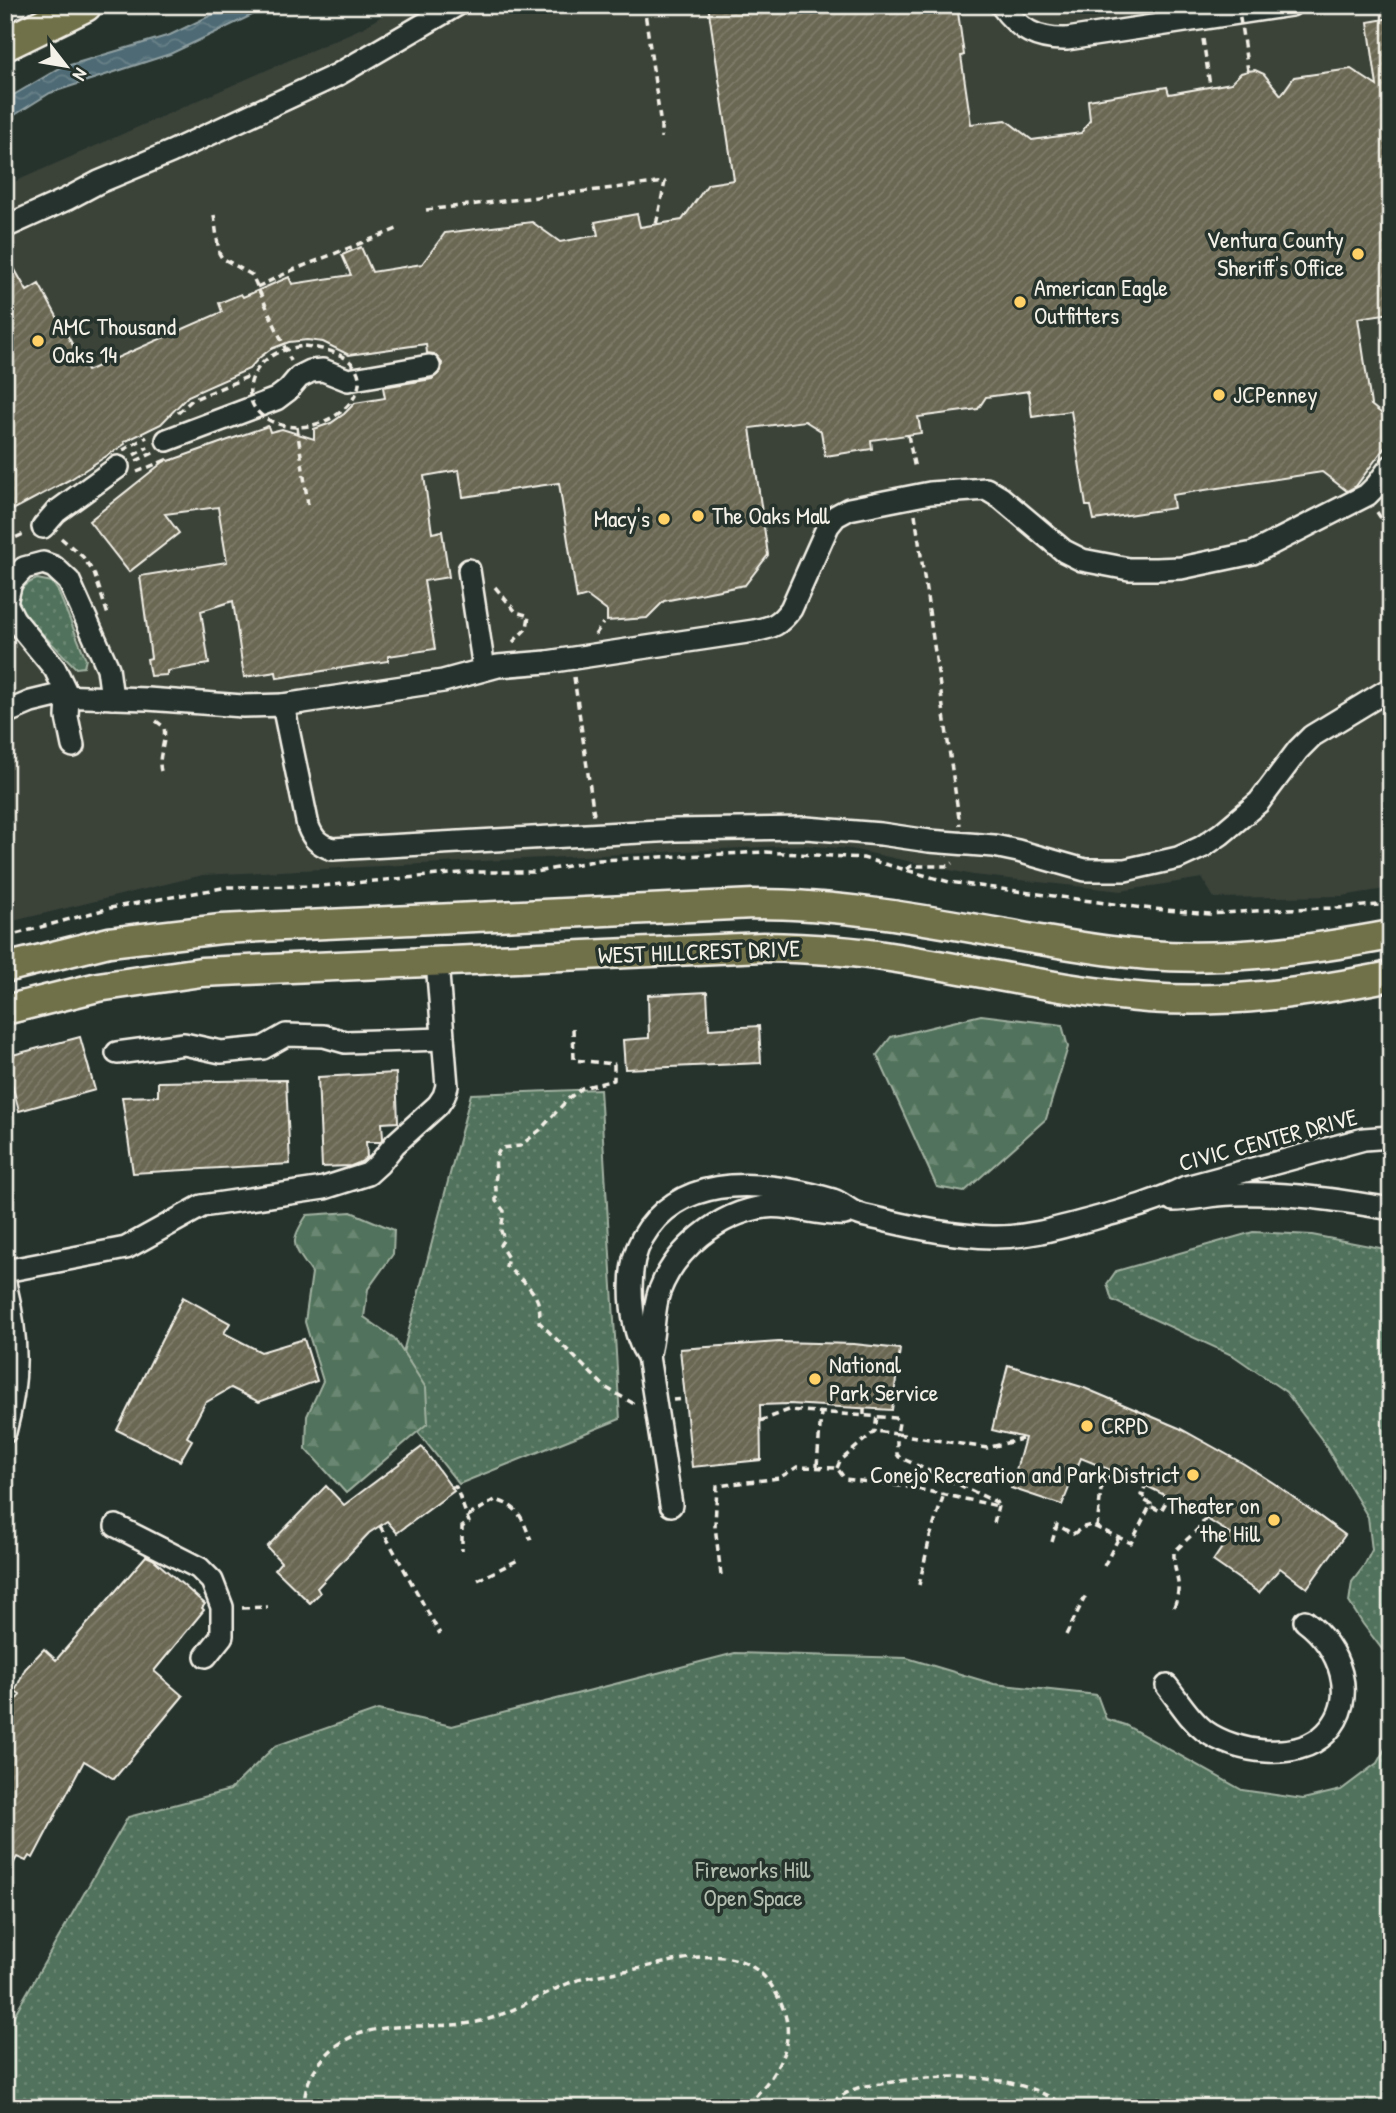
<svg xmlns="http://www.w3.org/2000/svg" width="1396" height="2113" font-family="'Patrick Hand',sans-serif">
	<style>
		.built { fill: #3a4338 }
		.green { fill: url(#green-dots); stroke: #a2b2a2; stroke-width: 2 }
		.forest { fill: url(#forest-firs); stroke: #a2b2a2; stroke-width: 2 }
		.water { fill: url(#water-waves); stroke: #90a0a2; stroke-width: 2 }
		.building { fill: url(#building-hatch); stroke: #f4f1e8; stroke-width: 2 }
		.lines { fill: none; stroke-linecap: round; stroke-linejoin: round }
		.minor-casing { stroke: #f4f1e8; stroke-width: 26 }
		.major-casing { stroke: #f4f1e8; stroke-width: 33 }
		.highway-casing { stroke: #f4f1e8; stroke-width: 37 }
		.path { stroke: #f4f1e8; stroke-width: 3.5; stroke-dasharray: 7 5; stroke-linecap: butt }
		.minor { stroke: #26332d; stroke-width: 21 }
		.major { stroke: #70704a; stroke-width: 28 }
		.highway { stroke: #70704a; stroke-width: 32 }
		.path-bridge { stroke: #f4f1e8; stroke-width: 3.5; stroke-dasharray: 7 5; stroke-linecap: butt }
		.poi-dot { fill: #ffd166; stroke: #26332d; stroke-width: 2.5 }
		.labels { text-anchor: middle; stroke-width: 7; stroke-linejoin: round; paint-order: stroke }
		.poi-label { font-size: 24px; fill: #f4f1e8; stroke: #26332d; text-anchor: start }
		.street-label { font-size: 24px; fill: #f4f1e8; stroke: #26332d }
		.park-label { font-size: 24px; fill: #b3beb0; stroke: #26332d }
	</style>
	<defs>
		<pattern id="green-dots" width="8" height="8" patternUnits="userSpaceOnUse" patternTransform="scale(1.75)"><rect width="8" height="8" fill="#51725b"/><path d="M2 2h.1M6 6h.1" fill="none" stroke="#6b8773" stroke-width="1.8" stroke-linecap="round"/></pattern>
		<pattern id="forest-firs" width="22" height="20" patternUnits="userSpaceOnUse" patternTransform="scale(1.75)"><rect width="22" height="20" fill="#51725b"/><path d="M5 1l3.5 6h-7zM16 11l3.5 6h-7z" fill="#6b8773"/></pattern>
		<pattern id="water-waves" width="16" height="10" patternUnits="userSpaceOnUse" patternTransform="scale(1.75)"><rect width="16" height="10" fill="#4e6a74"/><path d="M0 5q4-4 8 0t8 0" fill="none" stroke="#688088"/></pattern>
		<pattern id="building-hatch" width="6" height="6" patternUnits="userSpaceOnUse" patternTransform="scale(1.75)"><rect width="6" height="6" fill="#6a6753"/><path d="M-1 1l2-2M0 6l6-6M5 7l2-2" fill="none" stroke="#807d6c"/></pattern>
	</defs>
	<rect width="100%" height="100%" fill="#26332d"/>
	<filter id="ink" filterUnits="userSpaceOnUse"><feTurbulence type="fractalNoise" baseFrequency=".0143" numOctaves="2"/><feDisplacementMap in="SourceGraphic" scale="14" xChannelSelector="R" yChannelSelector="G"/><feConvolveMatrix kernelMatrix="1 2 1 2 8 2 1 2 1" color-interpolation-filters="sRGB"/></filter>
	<g filter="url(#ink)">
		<!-- built -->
		<path class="built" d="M399,5h992v883l-49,8 -128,2 -12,-20 -81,13 -148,-16 -122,-26 -48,-4 -600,30 -198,48v-737l359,-159z"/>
		<!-- green -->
		<g class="green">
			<path d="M37,579l15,3 6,9 28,68 -2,8 -8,1 -3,-3 -52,-53c-8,-16 0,-27 16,-33z"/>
			<path d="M600,1089l20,330 -161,65 -68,-86 80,-304z"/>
			<path d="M1253,1232l59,3 79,15v411l-28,-37 -14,-22 3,-20 12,-16 8,-16 -4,-33 -46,-77 -36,-48 -52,-36 -122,-56 -5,-16 9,-13z"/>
			<path d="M735,1653l172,5 87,26 103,11 9,24 19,6 117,65 61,9 38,-9 36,-27 14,-25v370h-1386v-77l123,-214 102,-27 45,-44 103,-36 74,16z"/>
		</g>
		<!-- forest -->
		<g class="forest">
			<path d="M981,1015l81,10 6,22 -22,72 -82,73 -27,-5 -60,-132 14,-18z"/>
			<path d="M351,1212l43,18 -1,24 -25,35 -4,28 30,21 32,50 2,35 -82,70 -40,-44 1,-33 16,-35 -18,-59 7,-49c-18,-27 -25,-28 -5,-58z"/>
		</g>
		<!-- water -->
		<path class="water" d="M232,5h41l-103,49 -120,39 -45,28v-21l55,-32 110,-33z"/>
		<!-- building -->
		<g class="building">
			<path d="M708,5h249l7,50 -3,1 10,68 35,-4 26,20 49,-7 9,-13 -2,-20 79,-13 2,7 62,-11 10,-10 7,-2 7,-1 9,4 17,21 13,-18 57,-8 26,17 -9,-64 23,-4v295l-33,5 13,87 20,16v18l-35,47 -9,5 -25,-19 -150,23 2,13 -80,12 -3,-14h-5l-15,-95 -39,6 -3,-26 -43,6 -8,12 -60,8 3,16 -50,7 1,9 -47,7 -4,-25 -16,-10 -55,7 18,127 -23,30 -81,16 -17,17 -40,3v-10l-20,-15 -10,3 -18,-116 -96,14 -4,-27 -35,6 8,57 10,-2 7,46 -25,4 11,68 -47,7v5l-111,17 -1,-6 -32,5 -11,-76 -32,10 8,53 -42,7v4l-17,1 -3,-17 4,-1 -11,-82 87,-14 -9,-55 -53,7 14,19 -50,39 -40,-51 78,-62 2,2 99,-35 2,6 12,-3 32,10v-10l17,-6 13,-9 11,-11 30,-5 -2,-11 49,-8 9,-8 1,-8 -8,-9 -7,-1 -1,-9 -77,11 -26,-13 -16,-2 -18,2 -18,7 -12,9 -10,11 -61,27 -27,28 -37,18 1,2 -54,35 -66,35v-262l22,39 12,-7 48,87 135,-59 -3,-9 22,-9 2,3 46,-20 3,7 59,-9 -9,-20 19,-8 11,25 50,-8 23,-31 87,-11 28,20 38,-7 -3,-13 42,-8 3,13 42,-7 26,-36 26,-4z"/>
			<path d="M707,992l2,37 50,-3 2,37 -136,6 -2,-29 26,-2 -1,-43z"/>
			<path d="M80,1037l15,53 -76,21 -14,-54z"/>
			<path d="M396,1073l2,49 -16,1 1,15 -3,4h-14l1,15 -6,5 -10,4 -29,1 -4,-90z"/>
			<path d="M286,1080l4,84 -157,9 -11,-76 36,-1v-14z"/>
			<path d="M183,1297l47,26 -6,10 37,19 43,-13 13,42 -58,21 -28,-14 -26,15 -18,34 5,3 -12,21 -63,-31z"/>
			<path d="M779,1342l75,2 46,5 -8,61 -103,-6 -29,1 1,55 -69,7 -12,-118z"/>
			<path d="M1008,1365l74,22 97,41 65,36 34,22 67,49 -38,53 -27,-20 -21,25 -46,-32 18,-27 -47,-29 -49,-25 -54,-22 -19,47 -51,-17 14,-50 -33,-8z"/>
			<path d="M422,1447l32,44 -57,42 -10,-12 -18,12 -52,55 3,5 -10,10 -35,-34 6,-7 -14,-15 59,-61 18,19z"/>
			<path d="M146,1556l7,3 52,45 -3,4 2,2 -50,61 29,25 -69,83 -30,-18 -51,97 -4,-2 -3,5 -9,-4 -12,22v-159l15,-26 -5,-3 10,-22 19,-20 12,11z"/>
		</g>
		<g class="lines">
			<!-- minor casing -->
			<g class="minor-casing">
				<g id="minor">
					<path d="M1001,5c18,25 36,35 66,34l224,-34"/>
					<path d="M5,227l62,-28 32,-17 72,-30 166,-77 120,-70"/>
					<path d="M167,440l109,-41 12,-9 11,-13 12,-6 12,-1 25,10 81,-14"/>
					<path d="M43,527l13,-15 62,-45"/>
					<path d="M469,570l15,99"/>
					<path d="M283,705l160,-24 55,-15 49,-4 207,-31c19,-4 25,-6 37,-22l37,-83 8,-10 13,-7 81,-16 56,-4 15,9 63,53 18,9 47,9h27l25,-1 72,-15 114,-58 10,-10 14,-19"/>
					<path d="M5,713l26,-11 25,-6 91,3 96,7 40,-1 25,121c5,13 10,18 24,23l344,-19 130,-2 75,6 48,7 65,5 24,5 67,19h40l53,-12 24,-11 19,-13 38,-32 39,-52 14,-14 79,-48"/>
					<path d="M73,746l-6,-29 1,-21 -13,-27 -41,-50 -8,-16 5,-21 13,-14 19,-5 11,4 15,14 39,87 4,30"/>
					<path d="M117,1053l67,-9 37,8 42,-4 23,-13 38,1 21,6 98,-3"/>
					<path d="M1173,1200c20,0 40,-6 60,-6 52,-2 106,6 158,15"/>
					<path d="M5,1271l121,-23 76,-42 122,-18 44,-14 11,-10 16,-20 43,-39 6,-9 3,-10 -10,-124"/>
					<path d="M5,1283c13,53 14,97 0,149"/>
					<path d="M648,1356c-17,-22 -20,-70 -14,-97 4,-16 12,-29 23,-41 44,-46 121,-34 176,-18 9,3 15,10 23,13 10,4 21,5 31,8 35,8 69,15 105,16 35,1 70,-10 104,-19 33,-9 60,-16 90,-31l178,-48 27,-2"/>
					<path d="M671,1505l-23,-149c7,-21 4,-43 11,-64 16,-43 60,-79 106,-85 27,-3 53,9 80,7"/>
					<path d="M116,1526l83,42 13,13 10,26v29l-16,20"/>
					<path d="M1167,1686c12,15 22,33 38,45 31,22 92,31 121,2 34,-35 13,-87 -21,-112"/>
				</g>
			</g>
			<!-- major casing -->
			<g class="major-casing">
				<g id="major">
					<path d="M5,968l104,-26 112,-13 533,-25c90,0 179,17 268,33 42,7 84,15 126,18 83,6 162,-5 243,-20"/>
					<path d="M5,1010l93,-23 103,-15 562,-25c42,1 85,3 127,10 86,13 171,34 258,41 82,6 163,-6 243,-22"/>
				</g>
			</g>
			<!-- highway casing -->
			<g class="highway-casing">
				<path id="highway" d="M5,44l80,-39"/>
			</g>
			<!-- path -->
			<g class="path">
				<path d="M644,5l17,121v12"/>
				<path d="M1203,39l7,47"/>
				<path d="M426,210l239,-28 -9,43"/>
				<path d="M214,215l5,38 3,5 30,17 39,86"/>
				<path d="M257,287l36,-17 104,-41"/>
				<path d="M178,413l14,-13 60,-25"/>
				<path d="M297,427l11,78"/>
				<path d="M908,435l7,34"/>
				<path d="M123,450l24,-13"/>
				<path d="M134,455l14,-8"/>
				<path d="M136,461l19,-9"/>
				<path d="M137,472l29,-12"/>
				<path d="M1377,512l14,22"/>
				<path d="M915,514l45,311"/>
				<path d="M61,538l22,19 11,16 14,42"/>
				<path d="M5,542l21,-9"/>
				<path d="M495,587l21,25 13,4 -2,12 -14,14"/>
				<path d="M595,635l8,-12"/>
				<path d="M5,659l3,2 -1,16 -2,1"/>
				<path d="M574,677l20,138"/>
				<path d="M156,721l8,6c3,15 -7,29 -3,44"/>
				<path d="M906,869l6,-3h37l4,-3"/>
				<path d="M5,937l105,-29 118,-21 93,-1 150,-14h65l63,-12 167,-8 97,6 86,24 194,26 67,6 75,-5 53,-1 53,-4"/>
				<path d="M573,1028l1,32 40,4v16l-32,8 -14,11 -28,31 -20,16 -19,2c-11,16 -1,20 -7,36l2,4v13l8,10 -3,20 3,8 -4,6 8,13 -2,8c18,17 38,28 33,56l66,65 31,18"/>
				<path d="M673,1400l12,-1"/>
				<path d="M864,1415v-7"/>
				<path d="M760,1421l29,-11 106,8 4,5 -2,11 90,14 35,-9"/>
				<path d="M817,1466l4,-53"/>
				<path d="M837,1468l3,-7 35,-30 2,-15"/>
				<path d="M1147,1483l-6,12 3,1 -2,3 9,5 -1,2"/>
				<path d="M451,1487h5l13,35 -7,5v24"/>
				<path d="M468,1516l27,-16c25,6 27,19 36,40"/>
				<path d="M994,1523l4,-17"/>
				<path d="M380,1526l60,108"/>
				<path d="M1097,1528l4,-39 12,-18"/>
				<path d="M1052,1542l5,-17 16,9 11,-7 7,-2 40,18 19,-37 11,5 8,-14"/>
				<path d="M1104,1566l15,-29"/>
				<path d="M721,1575l-6,-49 2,-40 62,-8 18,-11 40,1 8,11 63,8 90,19 -2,-4 -97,-45 -2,-3v-20l-22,-3"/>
				<path d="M478,1580l40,-20"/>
				<path d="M919,1585l11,-48 14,-43"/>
				<path d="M1174,1607c10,-27 -1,-31 0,-55l25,-24 7,-10"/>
				<path d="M242,1608l26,-1"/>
				<path d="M1066,1635l21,-42"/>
				<path d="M304,2108c0,-19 6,-34 18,-48 42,-52 114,-23 170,-42 26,-9 51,-24 77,-35 21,-8 46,-10 67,-14 61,-13 121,-33 148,42 13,39 -14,71 -40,97"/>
				<path d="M822,2108c11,-6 22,-15 33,-19 9,-4 22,-4 32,-6 57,-10 132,-11 181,25"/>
			</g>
			<!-- minor -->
			<use href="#minor" class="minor"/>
			<!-- major -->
			<use href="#major" class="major"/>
			<!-- highway -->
			<use href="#highway" class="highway"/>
			<!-- path-bridge -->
			<g class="path-bridge">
				<path d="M1238,5l10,66"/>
				<path d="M304,346c114,12 26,109 -37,73 -28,-16 -19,-50 6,-64 10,-6 20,-7 31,-9z"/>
			</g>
		</g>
	</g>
	<!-- markers -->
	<g class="poi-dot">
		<circle cx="1358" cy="254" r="7"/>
		<circle cx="1020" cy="302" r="7"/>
		<circle cx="38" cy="341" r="7"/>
		<circle cx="1219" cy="395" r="7"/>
		<circle cx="698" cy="516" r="7"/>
		<circle cx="664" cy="519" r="7"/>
		<circle cx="815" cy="1379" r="7"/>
		<circle cx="1087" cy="1426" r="7"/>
		<circle cx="1193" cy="1475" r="7"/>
		<circle cx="1274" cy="1520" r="7"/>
	</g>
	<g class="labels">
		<!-- poi labels -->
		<g class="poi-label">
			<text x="1344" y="248" text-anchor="end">Ventura County<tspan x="1344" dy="28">Sheriff's Office</tspan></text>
			<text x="1034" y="296">American Eagle<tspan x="1034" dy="28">Outfitters</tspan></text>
			<text x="52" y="335">AMC Thousand<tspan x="52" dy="28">Oaks 14</tspan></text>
			<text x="1233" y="403">JCPenney</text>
			<text x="712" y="524">The Oaks Mall</text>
			<text x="650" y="527" text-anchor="end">Macy's</text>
			<text x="829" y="1373">National<tspan x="829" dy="28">Park Service</tspan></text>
			<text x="1101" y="1434">CRPD</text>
			<text x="1179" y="1483" text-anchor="end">Conejo Recreation and Park District</text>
			<text x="1260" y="1514" text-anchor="end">Theater on<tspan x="1260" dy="28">the Hill</tspan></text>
		</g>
		<!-- street labels -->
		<g class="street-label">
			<text transform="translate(699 952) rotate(-2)" y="8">WEST HILLCREST DRIVE</text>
			<text transform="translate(1268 1140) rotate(-15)" y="8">CIVIC CENTER DRIVE</text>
		</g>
		<!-- park labels -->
		<g class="park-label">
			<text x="753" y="1878">Fireworks Hill<tspan x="753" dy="28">Open Space</tspan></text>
		</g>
	</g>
	<!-- margin -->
	<rect width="1396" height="2113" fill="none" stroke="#26332d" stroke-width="28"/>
	<rect x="14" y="14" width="1368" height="2085" fill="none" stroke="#f4f1e8" stroke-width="2.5" filter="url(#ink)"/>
	<!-- north arrow -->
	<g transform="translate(66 66) rotate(121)" stroke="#26332d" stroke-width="5" paint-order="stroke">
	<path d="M0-5L12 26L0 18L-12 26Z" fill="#f4f1e8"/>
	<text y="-10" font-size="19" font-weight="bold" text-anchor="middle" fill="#f4f1e8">N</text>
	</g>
</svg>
